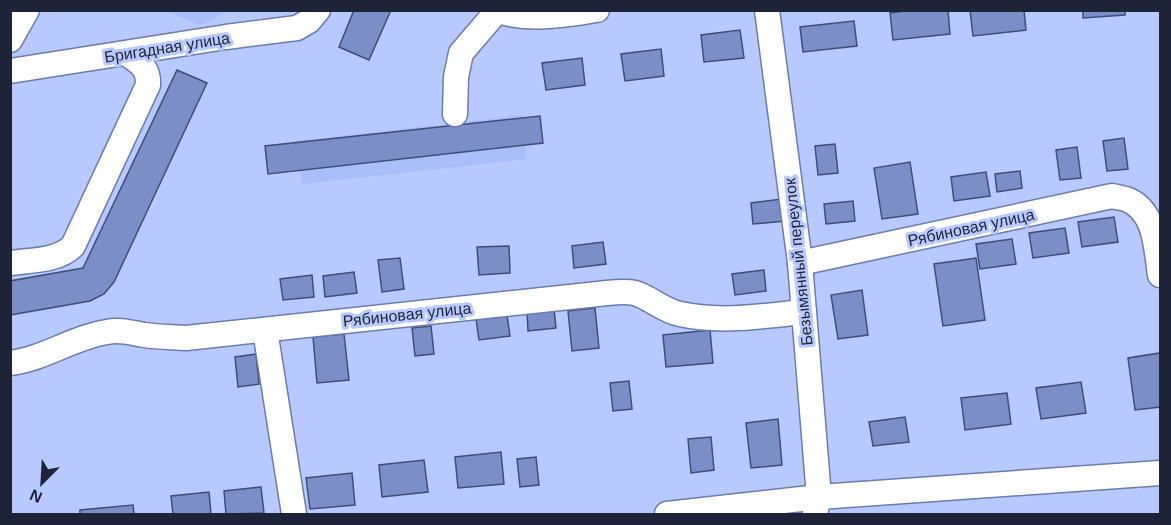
<svg xmlns="http://www.w3.org/2000/svg" width="1171" height="525" font-family="Arial,sans-serif">
	<style>
		.built { fill: #aabef9 }
		.building { fill: #7b8ec8; stroke: #3f4d7a; stroke-width: 1.5 }
		.lines { fill: none; stroke-linecap: round; stroke-linejoin: round }
		.minor-casing { stroke: #6c7cad; stroke-width: 27 }
		.minor { stroke: #fff; stroke-width: 24 }
		.labels { text-anchor: middle; stroke-width: 6; stroke-linejoin: round; paint-order: stroke }
		.street-label { font-size: 16px; fill: #1e2438; stroke: #b7c9fe }
	</style>
	<rect width="100%" height="100%" fill="#b7c9fe"/>
	<!-- built -->
	<g class="built">
		<path d="M166,11l62,-1v1l-28,14z"/>
		<path d="M522,115l5,44 -225,25 -5,-43z"/>
	</g>
	<!-- building -->
	<g class="building">
		<path d="M354,10h37l-22,50 -30,-13z"/>
		<path d="M912,10h36l2,24 -57,6 -3,-27z"/>
		<path d="M970,10h54l2,20 -53,6z"/>
		<path d="M1083,10h42v5l-42,3z"/>
		<path d="M854,21l3,25 -54,6 -3,-25z"/>
		<path d="M740,30l4,28 -40,4 -3,-27z"/>
		<path d="M661,49l3,27 -39,5 -4,-27z"/>
		<path d="M582,58l3,27 -39,5 -4,-27z"/>
		<path d="M177,70l30,13 -93,199 -10,12 -14,7 -80,14v-34l73,-13z"/>
		<path d="M540,116l3,27 -275,31 -3,-28z"/>
		<path d="M1124,138l4,31 -21,2 -4,-30z"/>
		<path d="M835,144l3,29 -20,2 -3,-29z"/>
		<path d="M1077,147l4,31 -21,2 -4,-30z"/>
		<path d="M910,162l8,52 -36,5 -8,-51z"/>
		<path d="M1020,171l2,17 -25,4 -2,-18z"/>
		<path d="M986,172l4,24 -36,5 -3,-24z"/>
		<path d="M782,199l3,22 -32,3 -2,-21z"/>
		<path d="M853,201l2,20 -29,3 -2,-20z"/>
		<path d="M1114,217l4,25 -36,5 -4,-25z"/>
		<path d="M1065,228l4,25 -36,5 -4,-25z"/>
		<path d="M1012,239l4,25 -36,5 -4,-25z"/>
		<path d="M603,242l3,22 -32,4 -2,-22z"/>
		<path d="M509,246l1,27 -31,2 -2,-28z"/>
		<path d="M400,258l4,31 -22,3 -4,-32z"/>
		<path d="M976,258l9,62 -42,6 -9,-62z"/>
		<path d="M764,270l2,21 -31,4 -3,-21z"/>
		<path d="M354,272l3,21 -32,4 -2,-21z"/>
		<path d="M312,275l2,22 -31,3 -3,-21z"/>
		<path d="M862,290l6,45 -30,4 -7,-44z"/>
		<path d="M595,308l4,40 -27,3 -4,-40z"/>
		<path d="M554,309l2,19 -28,3 -1,-19z"/>
		<path d="M507,315l3,21 -31,4 -3,-21z"/>
		<path d="M431,326l3,28 -19,2 -3,-28z"/>
		<path d="M710,330l3,33 -47,4 -3,-32z"/>
		<path d="M344,334l5,46 -32,3 -4,-46z"/>
		<path d="M1160,353v54l-25,3 -7,-52z"/>
		<path d="M256,354l3,30 -21,3 -3,-30z"/>
		<path d="M629,381l3,28 -19,2 -3,-28z"/>
		<path d="M1081,382l5,31 -45,6 -5,-31z"/>
		<path d="M1007,393l4,31 -46,6 -4,-32z"/>
		<path d="M905,417l4,25 -36,4 -4,-24z"/>
		<path d="M778,419l4,46 -31,3 -5,-45z"/>
		<path d="M711,437l3,33 -23,3 -3,-34z"/>
		<path d="M501,452l3,32 -46,4 -3,-31z"/>
		<path d="M536,457l3,28 -19,2 -3,-28z"/>
		<path d="M424,460l4,32 -46,5 -3,-32z"/>
		<path d="M352,473l3,32 -45,4 -4,-31z"/>
		<path d="M261,487l3,26 -38,1 -2,-23z"/>
		<path d="M209,492l2,22h-38l-2,-18z"/>
		<path d="M133,505l1,9h-54v-4z"/>
	</g>
	<g class="lines">
		<!-- minor casing -->
		<g class="minor-casing">
			<g id="minor">
				<path d="M495,10c34,12 68,5 102,0"/>
				<path d="M767,10l33,253 19,234 -4,17"/>
				<path d="M10,40l17,-30"/>
				<path d="M10,71l216,-34 71,-9 12,-7 9,-11"/>
				<path d="M455,114l1,-37 5,-24 36,-42"/>
				<path d="M10,263c21,-3 48,-2 63,-17l75,-161c1,-18 -9,-22 -21,-31"/>
				<path d="M800,263l312,-67c4,1 10,2 14,3 30,11 30,50 34,76"/>
				<path d="M265,330l29,184"/>
				<path d="M10,363c34,-4 64,-26 97,-31 13,-3 25,1 37,3 14,2 28,2 42,3l421,-45c9,-1 19,-2 28,0 16,5 29,18 45,21 41,9 83,2 124,-2"/>
				<path d="M667,514l152,-17 341,-24"/>
			</g>
		</g>
		<!-- minor -->
		<use href="#minor" class="minor"/>
	</g>
	<g class="labels">
		<!-- street labels -->
		<g class="street-label">
			<text transform="translate(167 47) rotate(-9)" y="6">Бригадная улица</text>
			<text transform="translate(971 227) rotate(-12)" y="6">Рябиновая улица</text>
			<text transform="translate(798 262) rotate(-96)" y="6">Безымянный переулок</text>
			<text transform="translate(407 314) rotate(-6)" y="6">Рябиновая улица</text>
		</g>
	</g>
	<!-- border -->
	<rect width="1171" height="525" fill="none" stroke="#1e2438" stroke-width="24"/>
	<!-- north arrow -->
	<g transform="translate(42 483) rotate(204)" stroke="#b7c9fe" stroke-width="4.5" paint-order="stroke">
	<path d="M0-4.5L10 22L0 15L-10 22Z" fill="#1e2438"/>
	<text y="-9" font-size="16" font-weight="bold" text-anchor="middle" fill="#1e2438">N</text>
	</g>
</svg>
